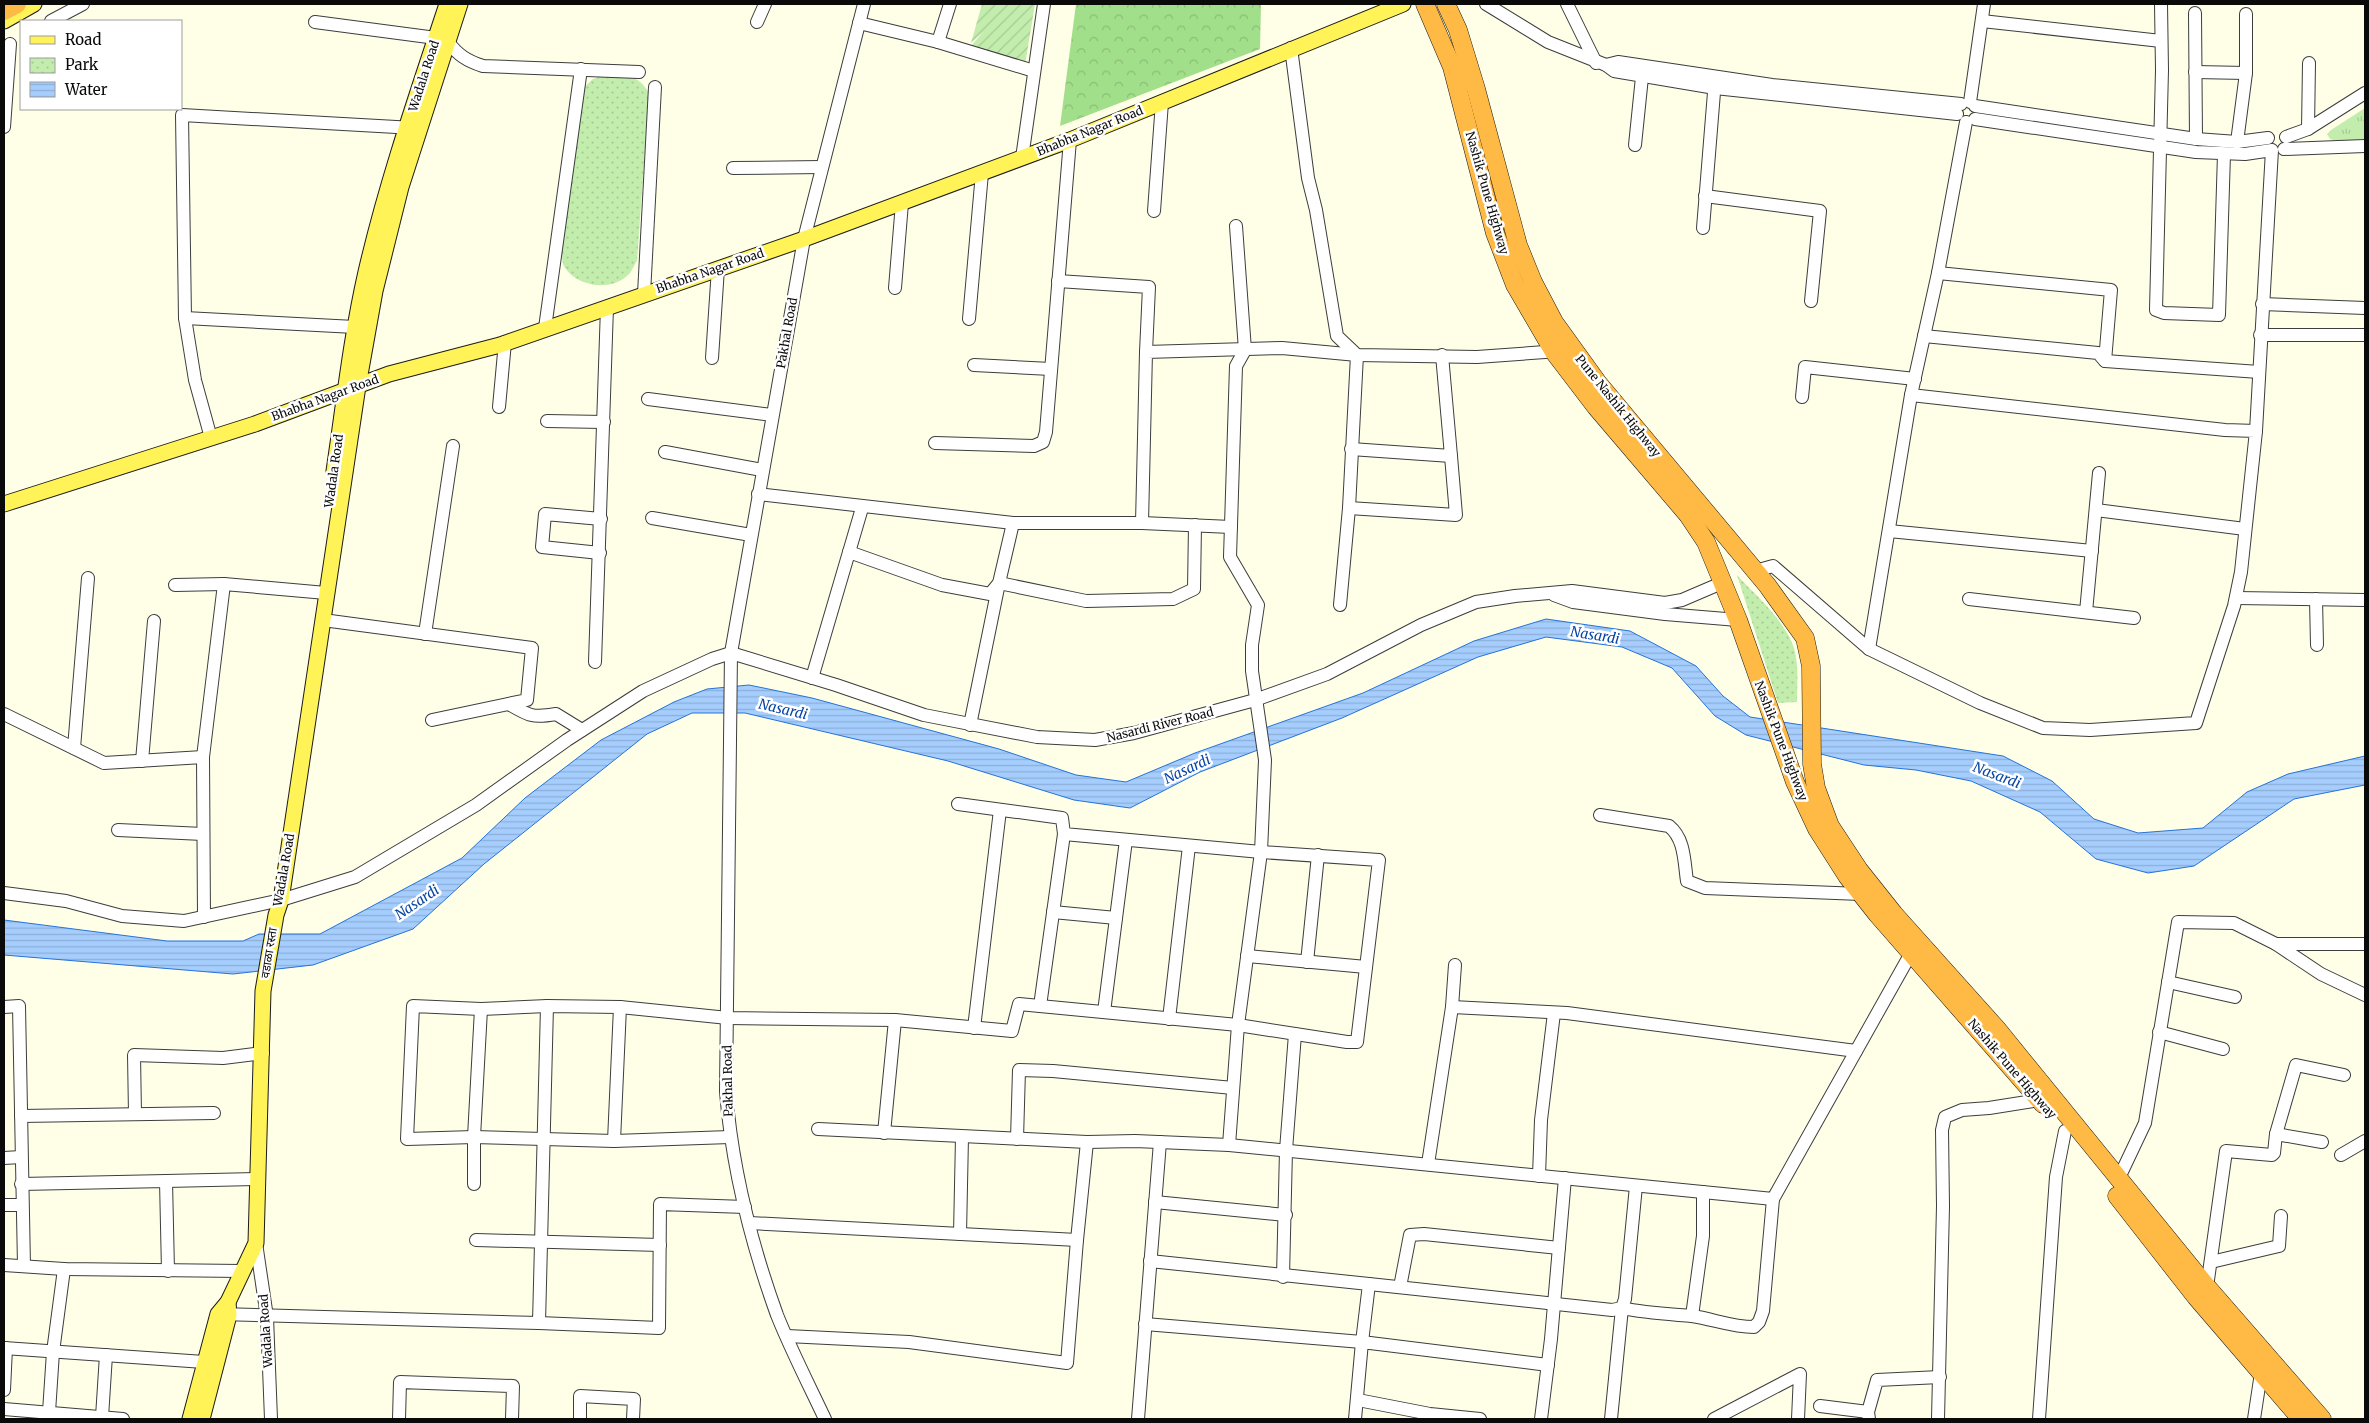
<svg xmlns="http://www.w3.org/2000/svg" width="2369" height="1423" font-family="Merriweather,'Noto Sans Devanagari',serif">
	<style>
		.grass { fill: url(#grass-tufts) }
		.forest { fill: url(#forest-crowns) }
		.park { fill: url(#park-dots) }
		.garden { fill: url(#garden-furrows) }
		.water { fill: url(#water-rules); stroke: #2473db }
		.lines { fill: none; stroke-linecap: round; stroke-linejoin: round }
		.minor-casing { stroke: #3d3d3d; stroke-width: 14 }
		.major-casing { stroke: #1b1b1b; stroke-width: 17 }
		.highway-casing { stroke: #1b1b1b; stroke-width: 19 }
		.minor { stroke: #fff; stroke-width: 12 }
		.major { stroke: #fff357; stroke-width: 15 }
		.highway { stroke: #ffba45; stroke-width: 18 }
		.labels { text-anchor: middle; stroke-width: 5; stroke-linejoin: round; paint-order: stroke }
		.street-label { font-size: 12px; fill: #0a0a0a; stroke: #fff }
		.water-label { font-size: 14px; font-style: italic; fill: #0846a6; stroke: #fff }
	</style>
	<defs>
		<pattern id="grass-tufts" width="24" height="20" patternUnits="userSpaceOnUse" patternTransform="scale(1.25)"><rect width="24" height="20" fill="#c3edad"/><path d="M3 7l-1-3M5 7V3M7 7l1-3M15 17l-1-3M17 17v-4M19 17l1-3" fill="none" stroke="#a6ca94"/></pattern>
		<pattern id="forest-crowns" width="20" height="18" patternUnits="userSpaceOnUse" patternTransform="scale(1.25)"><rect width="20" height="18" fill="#a2df8a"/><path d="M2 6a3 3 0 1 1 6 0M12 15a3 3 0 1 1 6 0" fill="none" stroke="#8abe76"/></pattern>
		<pattern id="park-dots" width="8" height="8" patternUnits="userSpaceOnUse" patternTransform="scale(1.25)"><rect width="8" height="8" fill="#c3edad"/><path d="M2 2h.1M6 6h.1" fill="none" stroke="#a6ca94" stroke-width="1.8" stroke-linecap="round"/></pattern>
		<pattern id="garden-furrows" width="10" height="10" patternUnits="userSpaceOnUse" patternTransform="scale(1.25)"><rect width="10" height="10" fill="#c3edad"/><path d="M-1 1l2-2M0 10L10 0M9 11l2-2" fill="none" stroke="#a6ca94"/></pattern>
		<pattern id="water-rules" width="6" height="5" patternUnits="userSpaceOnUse" patternTransform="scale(1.25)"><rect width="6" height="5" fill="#a5cdfd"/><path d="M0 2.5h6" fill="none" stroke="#8dafd8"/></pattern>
	</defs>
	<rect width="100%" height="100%" fill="#fffee7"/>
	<!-- grass -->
	<path class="grass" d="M2365,108v33l-24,1 -11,-3 -3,-5 4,-4z"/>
	<!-- forest -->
	<path class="forest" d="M1076,4h185l-1,45 -200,77z"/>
	<!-- park -->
	<g class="park">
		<path d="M605,75c22,1 32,-2 44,18l-12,168c-3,4 -5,10 -8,13 -17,18 -51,13 -64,-6 -3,-4 -3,-13 -4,-19l23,-162 9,-8z"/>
		<path d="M1737,575c19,21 48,45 57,73 5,17 3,37 3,54l-19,1z"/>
	</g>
	<!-- garden -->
	<path class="garden" d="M982,4h53l-10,61 -55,-18 13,-15 -12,11z"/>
	<!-- water -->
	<path class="water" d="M1546,619l84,12 66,35 27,30 27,21 253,39 49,25 42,38 44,14 65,-5 44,-36 41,-18 77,-18v29l-71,14 -100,67 -46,7 -52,-14 -56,-47 -69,-31 -55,-11 -52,-5 -118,-30 -31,-19 -43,-48 -50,-21 -76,-10 -68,20 -136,61 -142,54 -70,36 -56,-8 -126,-39 -203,-48h-53l-45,21 -163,130 -71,65 -100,36 -80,9 -229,-19v-35l163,21h76l16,-7h61l142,-76 63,-60 76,-58 73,-38 33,-13 42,-4 63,13 187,51 77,26 50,7 69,-29 168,-60 111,-52z"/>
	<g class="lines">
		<!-- minor casing -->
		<g class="minor-casing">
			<g id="minor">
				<path d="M1486,4l62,38 58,23 8,6 101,17 242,26"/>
				<path d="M1567,4l29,59"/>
				<path d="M2161,4l1,66 -6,240 8,3 55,2 5,-161"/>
				<path d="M2195,13l1,126"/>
				<path d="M51,21l32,-17"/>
				<path d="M1982,21l179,20"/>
				<path d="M315,22l121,16"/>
				<path d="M757,22l8,-18"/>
				<path d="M859,23l79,19 96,29"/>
				<path d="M448,42c10,13 19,19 35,24l156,6"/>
				<path d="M938,42l12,-38"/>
				<path d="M1291,48l17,130 8,32 21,126 20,19 120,2 82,-6"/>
				<path d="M1606,65l12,-3 154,23 189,19"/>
				<path d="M2195,72l51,1"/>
				<path d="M1970,102l14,-98"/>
				<path d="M1975,106l221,33 41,3 31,-4"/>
				<path d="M1975,119l221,33 49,2 27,-4 -16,281"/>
				<path d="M4,127l6,-83"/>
				<path d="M2308,129l1,-66"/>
				<path d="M2286,137l22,-8 57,-36"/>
				<path d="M2237,142l9,-69v-59"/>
				<path d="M1635,145l7,-68"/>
				<path d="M2284,149l81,-3"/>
				<path d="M1022,158l22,-154"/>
				<path d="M733,168l89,-1"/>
				<path d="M1705,196l115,15 -9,90"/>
				<path d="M1154,211l8,-109"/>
				<path d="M1703,228l12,-148"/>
				<path d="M1938,273l173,17 -6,71"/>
				<path d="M1058,281l91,6 -3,65"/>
				<path d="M895,288l7,-85"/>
				<path d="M644,294l11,-207"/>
				<path d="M2262,304l103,4"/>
				<path d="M185,318l170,9"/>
				<path d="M969,319l13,-146"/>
				<path d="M545,328l36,-259"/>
				<path d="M2260,335h105"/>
				<path d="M1924,336l174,17 7,8 154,11"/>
				<path d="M712,358l6,-90"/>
				<path d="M974,365l77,4"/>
				<path d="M1802,397l3,-30 110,12"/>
				<path d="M648,399l124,16"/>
				<path d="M499,407l6,-65"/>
				<path d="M547,421l57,1"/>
				<path d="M211,438l-16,-58 -10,-62 -3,-203 232,13"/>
				<path d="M935,443l99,3 9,-4 3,-10 24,-292"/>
				<path d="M1351,449l100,7 -9,-101"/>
				<path d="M665,452l97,18"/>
				<path d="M758,494l255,29h129l4,-171 136,-4 75,7 -8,153 -9,97"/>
				<path d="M1349,508l107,7 -5,-59"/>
				<path d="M2096,510l149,19"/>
				<path d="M652,518l99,17"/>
				<path d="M1142,523l89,4"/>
				<path d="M1889,531l203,20"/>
				<path d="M849,552l93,33 48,9 9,-11 14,-60"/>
				<path d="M600,553l-58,-6 3,-33 56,5"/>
				<path d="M1755,571l18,-5 96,83 111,54 63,25 47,2 106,-7 38,-117 7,-34 15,-141 -31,-1 -314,-35 27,-122 28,-151"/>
				<path d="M175,585l49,-1"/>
				<path d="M1554,595l19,7 92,12 73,6"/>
				<path d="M2236,598l129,2"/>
				<path d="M1969,599l165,19"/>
				<path d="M2316,599l1,46"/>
				<path d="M2086,612l13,-139"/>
				<path d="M323,620l209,28 -5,52 -95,20"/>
				<path d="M425,634l28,-188"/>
				<path d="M1869,649l42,-254"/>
				<path d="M595,662l12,-355"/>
				<path d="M812,678l50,-170"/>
				<path d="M509,704c20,12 24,14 47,10l26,16"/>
				<path d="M4,714l100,49 99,-6 1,160"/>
				<path d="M970,725l29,-142 87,18 87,-2 21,-10 1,-64"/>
				<path d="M74,748l14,-170"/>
				<path d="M203,757l21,-173 102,9"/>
				<path d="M142,761l12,-140"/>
				<path d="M1600,815l69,11c16,13 15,35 18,55l18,7 156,6"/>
				<path d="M118,830l85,4"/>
				<path d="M4,893l62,8 56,15 62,5 97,-21 74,-23 121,-72 91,-65 76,-49 69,-32 19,-6 105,32 88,30 113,22 58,3 39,-7 121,-33 72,-26 94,-49 55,-23 39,-6 57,-5 93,12 17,-3 42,-18"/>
				<path d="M1053,912l63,6"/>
				<path d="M2276,944h89"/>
				<path d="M1247,956l119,11"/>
				<path d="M1307,962l11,-107"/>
				<path d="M2168,982l67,15"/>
				<path d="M1040,1006l24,-172"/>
				<path d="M4,1007l15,-1 5,260"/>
				<path d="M1452,1007l115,6 289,38"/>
				<path d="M1104,1012l22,-172"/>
				<path d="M1169,1019l20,-173"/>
				<path d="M974,1028l26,-218"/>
				<path d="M2159,1032l64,17"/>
				<path d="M135,1114l-1,-59 89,3 40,-5"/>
				<path d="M21,1116l193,-3"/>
				<path d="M818,1129l269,13 48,-1 94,4 544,54 137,-244 5,-6"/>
				<path d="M884,1133l11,-113"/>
				<path d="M2276,1134l46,8"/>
				<path d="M730,1137l-116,4 -140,-4 -67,2 6,-133 68,3 66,-3 73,1 108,11 167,2 117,11 7,-27 219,21 109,17h10l22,-182 -118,-8 -197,-18 -2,-16 -104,-14"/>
				<path d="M1017,1139l2,-69 34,1 180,17"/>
				<path d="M614,1141l6,-134"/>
				<path d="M1229,1145l9,-120 23,-173 4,-92 -13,-89v-26l6,-40 -28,-48 6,-191 9,-16 -9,-124"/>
				<path d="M2341,1155l24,-14"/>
				<path d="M4,1158l17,-1"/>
				<path d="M1428,1164l24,-157 3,-42"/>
				<path d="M1539,1176l2,-56 13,-107"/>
				<path d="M2118,1180l27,-57 33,-201 56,1 42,21 45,30 44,21"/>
				<path d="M166,1181l93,-2"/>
				<path d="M21,1184l145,-3 2,90"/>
				<path d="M474,1184v-47l7,-128"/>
				<path d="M1155,1202l131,13"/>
				<path d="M4,1205h18"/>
				<path d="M750,1223l327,17 10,-98"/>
				<path d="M960,1234l2,-97"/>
				<path d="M476,1240l184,5"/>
				<path d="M256,1243l11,74 4,102"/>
				<path d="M2211,1262l68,-16 2,-30"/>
				<path d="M4,1265l60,4 178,2"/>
				<path d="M1283,1277l3,-127 9,-116"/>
				<path d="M1369,1284l243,26 10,-2 3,-9 11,-113"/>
				<path d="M1400,1287l10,-52 14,-1 135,14"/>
				<path d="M2207,1287l19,-136 46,4 2,-2 2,-19 20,-69 48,10"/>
				<path d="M219,1314l320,9 8,-317"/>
				<path d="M1692,1316l11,-80v-44"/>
				<path d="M539,1323l120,5 1,-124 85,3"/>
				<path d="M1145,1324l217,18 7,-58 -219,-23"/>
				<path d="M787,1336l122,6 158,21 10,-123"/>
				<path d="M4,1348l200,14"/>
				<path d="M4,1390l2,-42"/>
				<path d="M1358,1400l72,14 50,5"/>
				<path d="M1820,1406l48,6"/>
				<path d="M4,1409l119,10"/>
				<path d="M49,1412l4,-60 11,-83"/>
				<path d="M102,1417l4,-62"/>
				<path d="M399,1419l1,-37 113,4 -1,33"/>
				<path d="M580,1419v-23l54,3 -1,20"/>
				<path d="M825,1419c-16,-34 -34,-69 -48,-104 -26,-72 -45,-148 -51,-223l5,-439 73,-414 60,-235"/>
				<path d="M1138,1419l22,-277"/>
				<path d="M1355,1419l7,-77 186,23"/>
				<path d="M1541,1419l10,-80 14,-161"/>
				<path d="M1611,1419l11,-111c23,5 46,6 70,8 21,3 40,11 62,11l5,-5 4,-11 10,-112"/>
				<path d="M1714,1419l86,-45 -2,45"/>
				<path d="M1869,1419l-1,-7 9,-32 63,-3"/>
				<path d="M1938,1419l5,-213 -1,-76 3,-13 17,-7 27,-2 50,-8 5,-4"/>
				<path d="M2039,1419l17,-242 9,-46"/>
				<path d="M2254,1419l7,-46"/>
			</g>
		</g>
		<!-- major casing -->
		<g class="major-casing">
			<g id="major">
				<path d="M4,21l30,-17"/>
				<path d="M334,471c10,-67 17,-133 32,-199 21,-91 52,-180 81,-268"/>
				<path d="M4,504l251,-80 134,-50 111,-29 304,-106 266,-99 333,-136"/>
				<path d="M190,1419l28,-105 10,-12 28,-59 7,-252 13,-76 5,-15 77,-514 17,-95 26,-104 59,-183"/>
				<path d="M202,1419l27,-104 -1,-13"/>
			</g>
		</g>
		<!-- highway casing -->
		<g class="highway-casing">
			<g id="highway">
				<path d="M1425,4l27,63 43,166 20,52 39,67 42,55 92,108 18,27 32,78 57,162 22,47 30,47 30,38 166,190"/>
				<path d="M1446,4l12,26 18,59 42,156 15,37 21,40 44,61 169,202 38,53 6,28 1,98 4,24 14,38 29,44 35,44 103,115 210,258 115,132"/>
				<path d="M4,11l13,-7"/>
				<path d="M2117,1196l79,101 105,122"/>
			</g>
		</g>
		<!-- minor -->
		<use href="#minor" class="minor"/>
		<!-- major -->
		<use href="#major" class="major"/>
		<!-- highway -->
		<use href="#highway" class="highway"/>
	</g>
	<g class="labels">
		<!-- street labels -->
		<g class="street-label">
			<text transform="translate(424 76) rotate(-72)" y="4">Wadala Road</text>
			<text transform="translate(1090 131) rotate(-22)" y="4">Bhabha Nagar Road</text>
			<text transform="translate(1487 193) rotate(74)" y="4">Nashik Pune Highway</text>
			<text transform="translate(710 271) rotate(-19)" y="4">Bhabha Nagar Road</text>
			<text transform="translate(787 333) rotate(-80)" y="4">Pakhal Road</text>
			<text transform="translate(325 398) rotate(-20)" y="4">Bhabha Nagar Road</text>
			<text transform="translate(1618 406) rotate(51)" y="4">Pune Nashik Highway</text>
			<text transform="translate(334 471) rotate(-82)" y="4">Wadala Road</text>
			<text transform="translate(1160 725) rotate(-14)" y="4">Nasardi River Road</text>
			<text transform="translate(1781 741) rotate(69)" y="4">Nashik Pune Highway</text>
			<text transform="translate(284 870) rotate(-80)" y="4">Wadala Road</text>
			<text transform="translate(269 953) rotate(-81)" y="4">वडाळा रस्ता</text>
			<text transform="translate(2012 1069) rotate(49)" y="4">Nashik Pune Highway</text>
			<text transform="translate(728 1081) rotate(-91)" y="4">Pakhal Road</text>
			<text transform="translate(266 1331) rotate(-94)" y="4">Wadala Road</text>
		</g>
		<!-- water labels -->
		<g class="water-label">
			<text transform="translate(1595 635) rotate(9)" y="5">Nasardi</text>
			<text transform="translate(783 709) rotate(13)" y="5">Nasardi</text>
			<text transform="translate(1187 769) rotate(-25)" y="5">Nasardi</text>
			<text transform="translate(1997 775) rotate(21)" y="5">Nasardi</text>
			<text transform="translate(417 902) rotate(-34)" y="5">Nasardi</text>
		</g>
	</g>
	<!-- border -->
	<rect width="2369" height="1423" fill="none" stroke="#0a0a0a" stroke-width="10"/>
	<!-- legend -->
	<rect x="20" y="20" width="162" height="90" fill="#ffffff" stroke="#9d9d9d"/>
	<rect x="30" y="36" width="25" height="8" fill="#fff357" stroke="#9d9d9d"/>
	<text x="65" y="45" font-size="15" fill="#0a0a0a">Road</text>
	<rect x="30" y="58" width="25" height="15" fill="url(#park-dots)" stroke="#9d9d9d"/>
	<text x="65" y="70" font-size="15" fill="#0a0a0a">Park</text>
	<rect x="30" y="82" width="25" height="15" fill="url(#water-rules)" stroke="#9d9d9d"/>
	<text x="65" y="95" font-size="15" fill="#0a0a0a">Water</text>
</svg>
